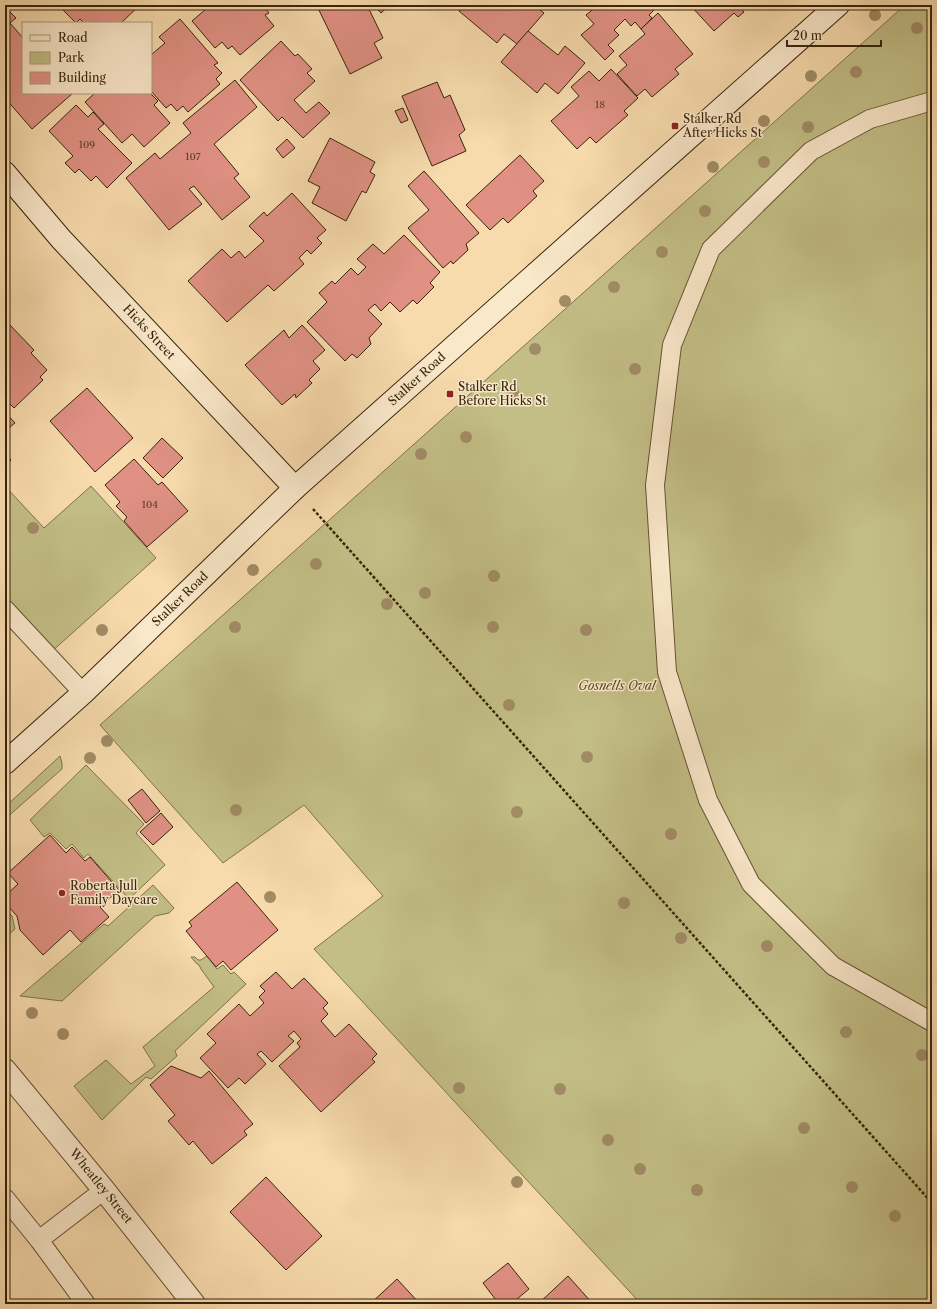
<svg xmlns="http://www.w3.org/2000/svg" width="937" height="1309" font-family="'Libre Caslon Text',serif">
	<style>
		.green { fill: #c3be86; stroke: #7e7248 }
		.building { fill: #e09184; stroke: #38250b }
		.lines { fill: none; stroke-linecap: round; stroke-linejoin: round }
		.service-casing { stroke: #685234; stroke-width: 20 }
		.tertiary-casing { stroke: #685234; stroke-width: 24 }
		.secondary-casing { stroke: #38250b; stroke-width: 24 }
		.path { stroke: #38250b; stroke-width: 2.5; stroke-dasharray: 3 2; stroke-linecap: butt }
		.service { stroke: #fae8ca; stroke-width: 18 }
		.tertiary { stroke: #fae8ca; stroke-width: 22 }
		.secondary { stroke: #fae8ca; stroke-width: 22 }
		.tree { fill: #a18c65 }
		.poi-dot { fill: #8f2418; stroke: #fae8ca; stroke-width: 1.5 }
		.labels { text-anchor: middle; stroke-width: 3; stroke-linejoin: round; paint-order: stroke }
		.number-label { font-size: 10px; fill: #624029 }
		.poi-label { font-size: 12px; fill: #38250b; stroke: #fae8ca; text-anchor: start }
		.street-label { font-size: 12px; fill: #38250b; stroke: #fae8ca }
		.park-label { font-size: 12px; font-style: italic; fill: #5b4b2a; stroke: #fae8ca }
	</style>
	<rect width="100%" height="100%" fill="#f7dbad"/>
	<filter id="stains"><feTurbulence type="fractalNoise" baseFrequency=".005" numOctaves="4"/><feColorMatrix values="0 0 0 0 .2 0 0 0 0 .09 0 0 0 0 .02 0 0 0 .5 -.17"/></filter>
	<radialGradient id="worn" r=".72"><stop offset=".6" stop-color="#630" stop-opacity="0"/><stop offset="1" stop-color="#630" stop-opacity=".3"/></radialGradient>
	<!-- green -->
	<g class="green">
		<path d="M905,5h27v1299h-291l-327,-355 69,-53 -79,-91 -81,58 -123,-138z"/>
		<path d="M5,486l39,42 47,-42 65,72 -106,95 -45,-50z"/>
		<path d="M60,756l2,7v6l-57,50v-12z"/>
		<path d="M86,765l58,59 -8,9 29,32 -36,34 -41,-45 -4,4 -12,-14 -6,5 -16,-16 -6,4 -14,-17z"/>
		<path d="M153,885l21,23 -5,5 -14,3 -93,85 -42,-5 84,-72 4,2z"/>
		<path d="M5,909l7,7 3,13 -10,9z"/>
		<path d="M207,956l10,13 6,-4 8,9 3,-2 12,12 -71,67 2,5 -26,23 -5,-2 -44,43 -28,-34 32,-26 25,24 24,-18 -12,-19 71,-60 -13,-18 -2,-4 -3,-2 -5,-6h4l3,3h3z"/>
	</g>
	<!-- building -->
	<g class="building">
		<path d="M5,5h2l-2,2 11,11 -6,5 13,15v55h50l-41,36 -27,-31z"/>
		<path d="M65,5h75l-19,18h-37l-4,-4 -4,4 -15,-15z"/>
		<path d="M202,5h61l6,8 -4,2 9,11 -34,29 -8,-9 -4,3 -6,-7 -7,6 -23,-27 14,-12z"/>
		<path d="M319,5h48l16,33 -9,5 8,15 -32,16 -33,-68z"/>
		<path d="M374,5h16l-9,8z"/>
		<path d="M465,5h50l3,3 2,-3h14l10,8 -27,31 -13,-10 -7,9 -38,-32z"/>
		<path d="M598,5h54l3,4 -6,6 3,3 -11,11 -6,-7 -4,4 -6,-7 -11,11 5,5 -11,10 6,6 -9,9 -24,-25 13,-11 -8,-9z"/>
		<path d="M690,5h51l-2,2 5,5 -6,5 -4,-4 -20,18z"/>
		<path d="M658,13l35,41 -18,15 4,5 -27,23 -7,-8 -8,7 -20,-22 10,-9 -8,-9 26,-22 -4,-5z"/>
		<path d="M180,19l38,44 -4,2 8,8 -6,6 4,5 -32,28 -5,-6 -6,5 -6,-7 -5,4 -15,-17v-36l14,-12 -6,-6z"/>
		<path d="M528,31l30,24 7,-9 20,17 -27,31 -13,-11 -8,10 -36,-31z"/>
		<path d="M281,41l14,15 3,-2 14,15 -5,4 8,8 -21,19 12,13 13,-11 11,11 -27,25 -21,-21 -4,4 -38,-41z"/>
		<path d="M611,69l27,29 -14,13 4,4 -32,28 -6,-6 -13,12 -26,-28 28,-25 -8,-9 18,-16 10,10z"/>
		<path d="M235,80l22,27 -43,37 25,30 -5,4 16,19 -28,23 -28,-34 -5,3 13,15 -33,26 -43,-52 29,-25 5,6 31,-26 -8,-10z"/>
		<path d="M437,82l7,16 6,-3 15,35 -6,5 7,16 -34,15 -30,-70z"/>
		<path d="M95,93h55l8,8 -4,4 16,18 -26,24 -12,-13 -10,9 -37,-41z"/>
		<path d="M76,105l12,12 5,-5 11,12 -6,5 34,34 -25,25 -11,-12 -5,5 -12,-12 -4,4 -10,-10 8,-7 -24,-25z"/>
		<path d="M403,108l5,12 -7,3 -6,-12z"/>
		<path d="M330,138l45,24 -5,10 5,3 -9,18 -4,-2 -16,30 -34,-18 8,-16 -12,-6z"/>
		<path d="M287,139l8,9 -12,10 -7,-9z"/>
		<path d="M520,155l24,26 -11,10 4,5 -29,27 -5,-5 -13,12 -24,-25z"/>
		<path d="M424,171l55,62 -13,11 2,6 -15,14 -2,-3 -8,7 -35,-40 21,-18 -21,-24z"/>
		<path d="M292,193l34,37 -9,8 5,5 -11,11 -4,-4 -8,8 5,6 -30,27 -6,-6 -41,37 -39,-41 34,-32 9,9 8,-7 6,7 19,-17 -15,-15 15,-14 3,4z"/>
		<path d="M404,235l36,37 -10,11 4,4 -17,17 -4,-4 -13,12 -10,-10 -9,9 -6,-7 -7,6 14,14 -13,14 2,6 -14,14 -5,-4 -7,7 -38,-39 20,-20 -8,-9 13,-12 3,3 16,-16 7,7 8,-8 -9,-8 16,-15 11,10z"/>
		<path d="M8,323l26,27 -3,3 16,17 -7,7 3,3 -29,28 -7,-7 -2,2v-77z"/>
		<path d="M302,325l23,25 -12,11 7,8 -11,11 3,3 -16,15 -1,-4 -13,11 -37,-40 39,-35 5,8z"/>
		<path d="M87,388l46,50 -38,34 -45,-51z"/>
		<path d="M5,412l10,11 -10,8z"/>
		<path d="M162,438l21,20 -20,20 -20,-20z"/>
		<path d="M5,453l6,7 -6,5z"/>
		<path d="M134,459l24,26 4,-3 26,29 -41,36 -23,-26 3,-4 -11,-11 4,-4 -15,-17z"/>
		<path d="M142,789l18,22 -14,12 -18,-23z"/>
		<path d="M161,813l12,14 -20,18 -13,-13z"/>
		<path d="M50,835l16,18 6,-6 13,14 5,-4 29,33 -19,17 9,10 -28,25 -11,-12 -27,25 -23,-25 -3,-14 -12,-13v-7l13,-12 -10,-11z"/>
		<path d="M237,882l41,48 -47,40 -8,-9 -7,6 -30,-36 6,-5 -3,-4z"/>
		<path d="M276,972l16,17 12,-11 24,25 -5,5 5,6 -7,7 14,16 14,-13 28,30 -5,5 3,3 -54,50 -42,-46 21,-19 -3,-4 4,-4 -7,-8 -6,5 6,5 -22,21 -11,-11 -4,3 9,10 -21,20 -6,-6 -11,10 -28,-30 16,-15 -9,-9 32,-30 11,12 14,-13 -5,-6 6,-6 -5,-5z"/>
		<path d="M171,1066l30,12 8,-7 44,53 -9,7 3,4 -35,29 -19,-23 -4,4 -21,-24 7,-6 -25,-30z"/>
		<path d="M266,1177l56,59 -36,34 -56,-58z"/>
		<path d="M508,1263l21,26 -18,15h-12l-16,-21z"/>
		<path d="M568,1276l25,28h-55z"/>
		<path d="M397,1279l23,25h-50z"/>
	</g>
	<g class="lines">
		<!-- service casing -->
		<g class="service-casing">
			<g id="service">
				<path d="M932,101l-62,18 -59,32 -100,98 -39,96 -17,140 12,187 41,128 43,84 82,82 99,56"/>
				<path d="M5,609l78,84"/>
				<path d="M5,1198l34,42 47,64"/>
				<path d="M39,1240l65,-50"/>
			</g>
		</g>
		<!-- tertiary casing -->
		<g class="tertiary-casing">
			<path id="tertiary" d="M5,1070l99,120 90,114"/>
		</g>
		<!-- secondary casing -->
		<g class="secondary-casing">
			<g id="secondary">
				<path d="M5,173l56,66 234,249"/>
				<path d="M5,763l78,-70 212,-205 543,-483"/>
			</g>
		</g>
		<!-- path -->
		<path class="path" d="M313,509l619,694"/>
		<!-- service -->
		<use href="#service" class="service"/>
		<!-- tertiary -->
		<use href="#tertiary" class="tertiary"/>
		<!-- secondary -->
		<use href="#secondary" class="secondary"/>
	</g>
	<!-- trees -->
	<g class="tree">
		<circle cx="875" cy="15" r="6"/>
		<circle cx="917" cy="28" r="6"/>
		<circle cx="856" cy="72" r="6"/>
		<circle cx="811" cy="76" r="6"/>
		<circle cx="764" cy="121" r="6"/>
		<circle cx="808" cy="127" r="6"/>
		<circle cx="764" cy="162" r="6"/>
		<circle cx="713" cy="167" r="6"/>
		<circle cx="705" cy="211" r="6"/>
		<circle cx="662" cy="252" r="6"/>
		<circle cx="614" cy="287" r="6"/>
		<circle cx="565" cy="301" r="6"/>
		<circle cx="535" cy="349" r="6"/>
		<circle cx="635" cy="369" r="6"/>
		<circle cx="513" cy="392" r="6"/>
		<circle cx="466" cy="437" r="6"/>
		<circle cx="421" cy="454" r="6"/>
		<circle cx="33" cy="528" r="6"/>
		<circle cx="316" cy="564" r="6"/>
		<circle cx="253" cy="570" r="6"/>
		<circle cx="494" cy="576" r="6"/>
		<circle cx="425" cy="593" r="6"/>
		<circle cx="387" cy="604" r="6"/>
		<circle cx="235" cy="627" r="6"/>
		<circle cx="493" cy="627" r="6"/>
		<circle cx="102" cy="630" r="6"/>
		<circle cx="586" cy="630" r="6"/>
		<circle cx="509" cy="705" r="6"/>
		<circle cx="107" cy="741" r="6"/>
		<circle cx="587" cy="757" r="6"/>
		<circle cx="90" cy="758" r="6"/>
		<circle cx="236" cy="810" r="6"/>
		<circle cx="517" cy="812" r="6"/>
		<circle cx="671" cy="834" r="6"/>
		<circle cx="270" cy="897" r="6"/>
		<circle cx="624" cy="903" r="6"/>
		<circle cx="681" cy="938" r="6"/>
		<circle cx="767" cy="946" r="6"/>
		<circle cx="32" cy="1013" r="6"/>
		<circle cx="846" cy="1032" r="6"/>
		<circle cx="63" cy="1034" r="6"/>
		<circle cx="922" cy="1055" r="6"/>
		<circle cx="459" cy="1088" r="6"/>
		<circle cx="560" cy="1089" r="6"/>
		<circle cx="804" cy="1128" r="6"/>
		<circle cx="608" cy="1140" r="6"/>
		<circle cx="640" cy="1169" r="6"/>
		<circle cx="517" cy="1182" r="6"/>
		<circle cx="852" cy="1187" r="6"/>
		<circle cx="697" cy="1190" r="6"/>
		<circle cx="895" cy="1216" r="6"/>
	</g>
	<!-- markers -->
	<g class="poi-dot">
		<rect x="671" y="122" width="8" height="8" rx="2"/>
		<rect x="446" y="390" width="8" height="8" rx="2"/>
		<circle cx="62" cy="893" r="4"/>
	</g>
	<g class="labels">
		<!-- number labels -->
		<g class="number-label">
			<text x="600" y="108">18</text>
			<text x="87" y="148">109</text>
			<text x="193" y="160">107</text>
			<text x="150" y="508">104</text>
		</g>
		<!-- poi labels -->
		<g class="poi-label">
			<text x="683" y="123">Stalker Rd<tspan x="683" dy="14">After Hicks St</tspan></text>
			<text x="458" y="391">Stalker Rd<tspan x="458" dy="14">Before Hicks St</tspan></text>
			<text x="70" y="890">Roberta Jull<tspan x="70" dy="14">Family Daycare</tspan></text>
		</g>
		<!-- street labels -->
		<g class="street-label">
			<text transform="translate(149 332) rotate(47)" y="4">Hicks Street</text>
			<text transform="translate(417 379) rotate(-42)" y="4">Stalker Road</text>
			<text transform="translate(180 599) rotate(-44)" y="4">Stalker Road</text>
			<text transform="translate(101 1186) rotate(51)" y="4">Wheatley Street</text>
		</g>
		<!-- park labels -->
		<g class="park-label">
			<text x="617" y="690">Gosnells Oval</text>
		</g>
	</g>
	<!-- margin -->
	<rect width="937" height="1309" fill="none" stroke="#f7dbad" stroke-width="20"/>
	<rect x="6" y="6" width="925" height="1297" fill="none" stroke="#38250b" stroke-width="2"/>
	<rect x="10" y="10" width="917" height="1289" fill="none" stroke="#38250b"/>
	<!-- legend -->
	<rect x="22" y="22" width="130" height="72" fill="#fae8ca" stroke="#ac9a7e"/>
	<rect x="30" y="35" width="20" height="6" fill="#fae8ca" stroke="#ac9a7e"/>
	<text x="58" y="42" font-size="12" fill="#38250b">Road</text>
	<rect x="30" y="52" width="20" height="12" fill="#c3be86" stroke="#ac9a7e"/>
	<text x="58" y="62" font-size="12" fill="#38250b">Park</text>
	<rect x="30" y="72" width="20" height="12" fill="#e09184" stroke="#ac9a7e"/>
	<text x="58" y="82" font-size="12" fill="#38250b">Building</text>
	<!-- scale -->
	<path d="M787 40v6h94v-6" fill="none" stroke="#38250b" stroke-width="2"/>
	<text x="793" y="40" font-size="12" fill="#38250b" stroke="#fae8ca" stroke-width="3" paint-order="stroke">20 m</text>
	<rect width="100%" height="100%" filter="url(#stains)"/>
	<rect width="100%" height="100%" fill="url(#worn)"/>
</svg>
